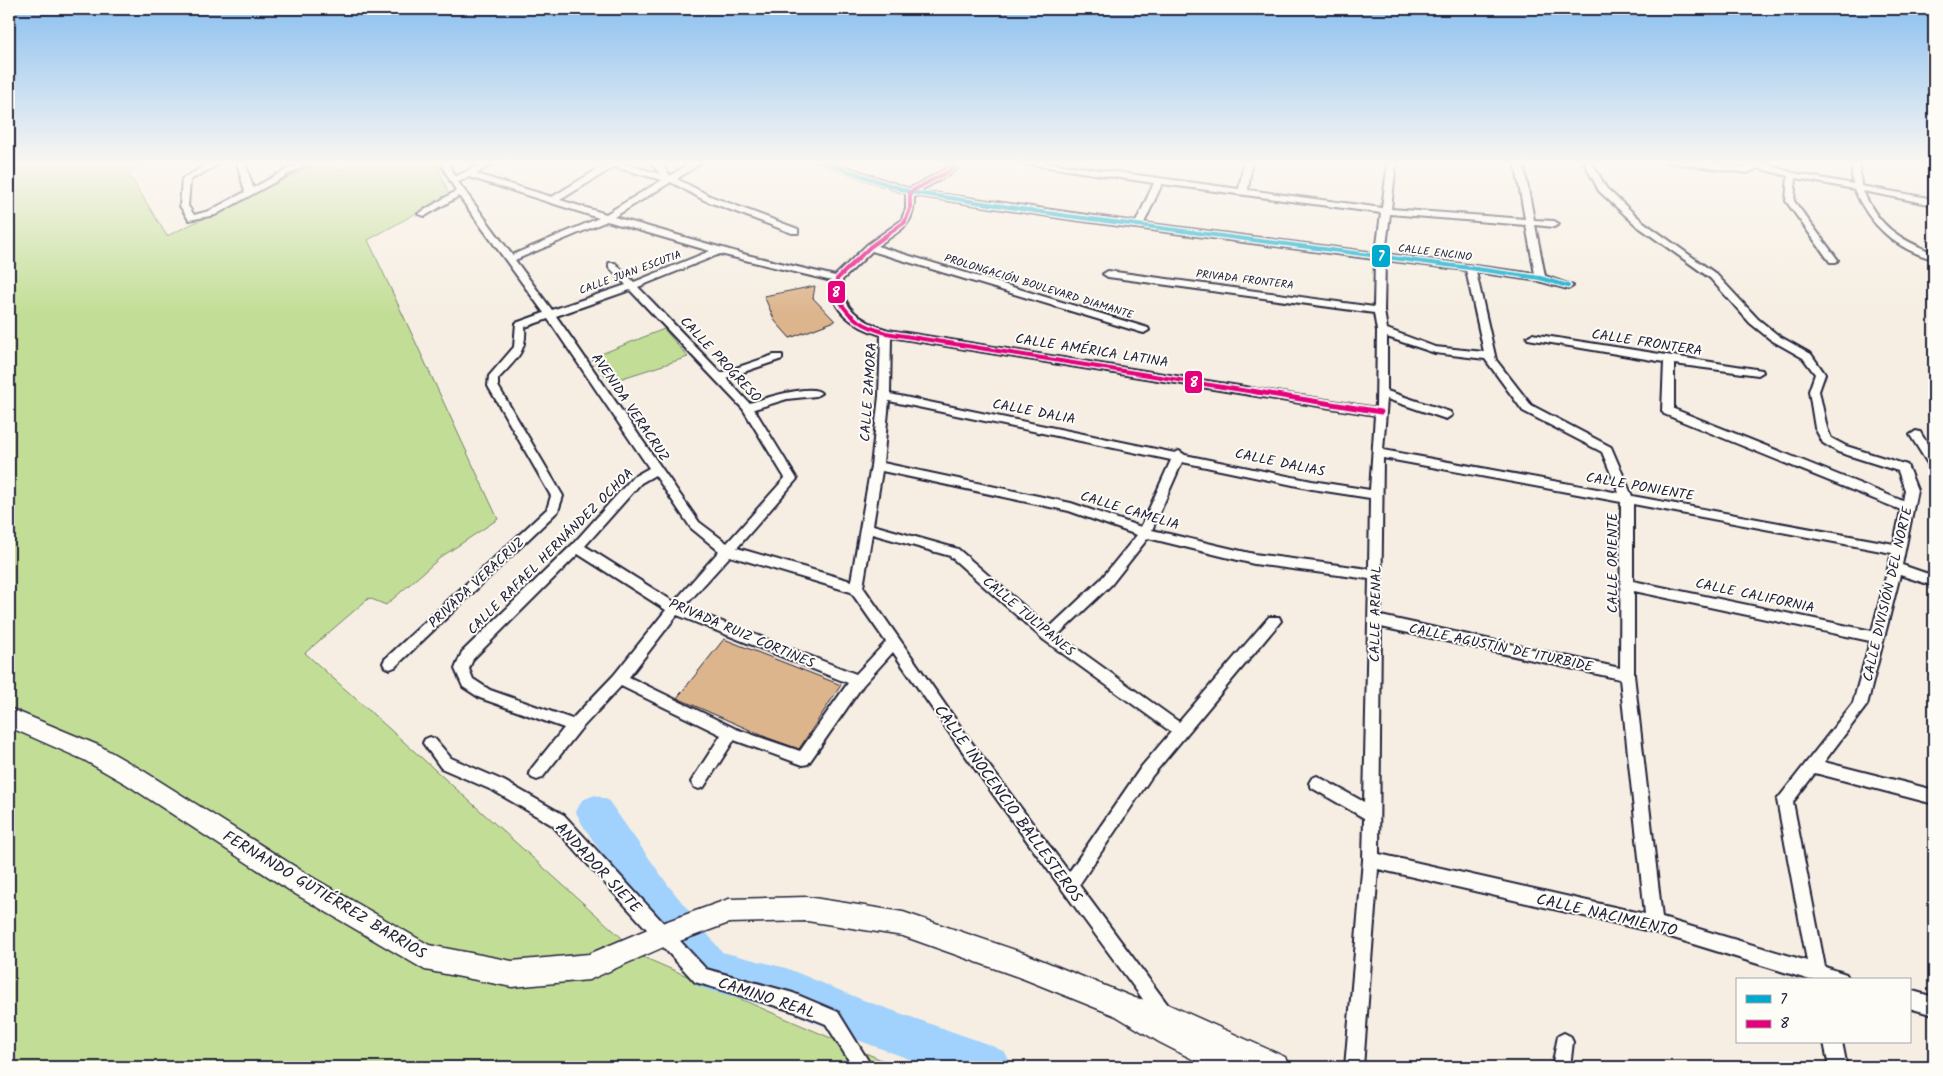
<svg xmlns="http://www.w3.org/2000/svg" width="1943" height="1076" font-family="Kalam,sans-serif">
	<style>
		.green { fill: #c2de96; stroke: #728068 }
		.lines { fill: none; stroke-linecap: round; stroke-linejoin: round }
		.river { fill: #a1d1fd; fill-rule: evenodd }
		.building { fill: #dcb58d; stroke: #22223b }
		.street-casing { stroke: #22223b; stroke-width: 4 }
		.secondary-casing { stroke: #22223b; stroke-width: 3 }
		.street { fill: #fdfcf7; fill-rule: evenodd }
		.secondary { fill: #fdfcf7; fill-rule: evenodd }
		.bus-1-casing { stroke: #fdfcf7; stroke-width: 7 }
		.bus-2-far1-casing { stroke: #fdfcf7; stroke-width: 7 }
		.bus-2-casing { stroke: #fdfcf7; stroke-width: 9 }
		.bus-1 { stroke: #00a9ce; stroke-width: 4 }
		.bus-2-far1 { stroke: #e5007d; stroke-width: 4 }
		.bus-2 { stroke: #e5007d; stroke-width: 5 }
		.labels { text-anchor: middle; stroke-width: 4; stroke-linejoin: round; paint-order: stroke }
		.far-street-label { font-size: 11px; fill: #22223b; stroke: #fdfcf7 }
		.street-label { font-size: 14px; fill: #22223b; stroke: #fdfcf7 }
		.near-street-label { font-size: 16px; fill: #22223b; stroke: #fdfcf7 }
		.line-badge { stroke: #fdfcf7; stroke-width: 2 }
		.badge-label { font-size: 14px; text-anchor: middle; font-weight: bold; fill: #fff }
	</style>
	<rect width="100%" height="100%" fill="#f6eee2"/>
	<filter id="ink" filterUnits="userSpaceOnUse"><feTurbulence type="fractalNoise" baseFrequency=".02" numOctaves="2"/><feDisplacementMap in="SourceGraphic" scale="10" xChannelSelector="R" yChannelSelector="G"/><feConvolveMatrix kernelMatrix="1 2 1 2 8 2 1 2 1" color-interpolation-filters="sRGB"/></filter>
	<g filter="url(#ink)">
		<!-- green -->
		<g class="green">
			<path d="M9,162h138l-19,11 39,63 151,-73 24,7 14,-8h80l13,33 -81,45 130,279 -57,38 -55,48 -17,-7 -64,55 338,304 255,110h-889z"/>
			<path d="M664,329l24,28 -78,25 -19,-24z"/>
		</g>
		<g class="lines">
			<!-- river -->
			<path class="river" d="M595,795l13,5 60,85 54,67 64,16 77,32 127,45 15,7 7,15h-81l-68,-25 -78,-32 -75,-19 -15,-6 -55,-74 -58,-87 -6,-12 6,-12z"/>
		</g>
		<!-- building -->
		<g class="building">
			<path d="M815,286l-2,12 22,23 -45,17 -15,-17 -11,-25z"/>
			<path d="M724,639l117,46 -42,64 -31,-11 -91,-40z"/>
		</g>
		<g class="lines">
			<!-- street casing -->
			<g class="street-casing">
				<g id="street">
					<path d="M212,162h11l-33,18 -2,26 6,9 15,-4 36,-19 -8,-30h8l8,26 47,-26h11l-96,53 -26,5 -9,-14 2,-27z"/>
					<path d="M440,162h8l7,15 29,-15h11l-19,12 76,23 54,-33 -3,-2h15l42,12 -9,-12h9l10,14 21,-14h11l-25,17 33,17 88,33v4h-6l-88,-33 -33,-18 -57,35 133,38 88,21 32,-31 34,-24 5,-12v-16l-88,-31h14l77,27 35,-19 9,-8h9l-12,12 -31,17 217,31 18,-39 -139,-21h27l197,27 5,-27h8l-4,28 134,18 6,-46h8l-5,47 134,10 -10,-57h8l11,58 20,1 5,3 -5,3 -19,-2 10,51 28,10 -5,3 -29,-8 -63,-9 20,88 35,45 80,42 21,49 262,48 7,-34 -237,-96 -2,-3 2,-49 -136,-23 -1,-2 5,-3 230,36 1,2 -5,3 -84,-11v45l229,92 2,-11 -7,-19 -60,-19 -15,-9 -8,-15 -6,-37 6,-17 -12,-16 -32,-18 -21,-17 -40,-45 -74,-53 -37,-34 -15,-29h8l14,26 36,33 74,53 42,45 21,17 32,18 14,20 -6,17 8,37 4,10 15,8 61,19 10,25 -15,75 32,11v10l-34,-11 -33,130 -43,57 110,28v14l-119,-31 -22,29 32,165 21,7 3,6h-39l-156,-48 -276,-63 -15,198h-18l18,-207 1,-42 -52,-30 -3,-5 3,-5 5,-2 47,26 5,-223 -115,-15 -106,-26 -37,47 -53,50 121,87 90,-105h10l2,4 -129,155 -73,109 92,124 3,6 -3,6 -6,3 -6,-3c-90,-122 -180,-244 -266,-369l-30,33 -55,79 -5,1 -69,-25 -30,47 -5,2 -5,-2 -3,-5 3,-5 27,-42 -100,-49 -41,44 -38,48 -5,2 -5,-2 -3,-5 3,-5 32,-40 -84,-30 -17,-11 -8,-18 7,-17 111,-108 60,-67 16,-9 -101,-149 -23,8c2,26 -10,33 -27,52v7l65,110 -5,15 -163,156 -5,2 -5,-2 -2,-4 2,-4 162,-150 4,-13 -63,-110 1,-10 25,-29 2,-24 28,-10 -85,-117 -34,20 -7,-2 38,-23zM614,167l48,13 -56,34 -46,-14zM469,177l130,41 -87,37 -54,-73zM1162,184l219,29 -5,40 -232,-30zM914,195l154,24 307,40 -1,48 -266,-36 -5,3 5,3 266,36 3,18 -1,77 -488,-78c-25,-8 -48,-21 -46,-50l30,-29 268,81 4,1 5,-3 -1,-2 -271,-82c23,-16 38,-19 37,-51zM1390,214l136,11 9,49 -150,-20zM607,221l103,30 -76,31 -19,-19h-6v4l17,18 -74,25 -37,-50zM720,254l112,27c-3,30 23,46 49,54l-2,61 -8,70 -20,115 -114,-33 60,-69 -43,-70 33,-10 29,-3 5,-3c-9,-10 -58,6 -72,10l-23,-25 56,-19v-4h-8l-53,18 -83,-86zM1385,260l81,10 18,82 -49,-5 -48,-18 -3,-18zM630,290l113,119 42,69 -58,65 -28,-21 -143,-206zM891,337l484,78 -5,75 -58,-9 -127,-26 -6,-4 -4,2 -285,-59zM1387,337l48,16 50,6 38,52 79,41 17,41 -236,-43 4,-51 59,20 6,-4 -2,-3 -63,-21zM889,401l282,59 -30,67 -70,-24 -188,-40zM1383,458l238,44 -1,166 -239,-52zM1182,462l130,27 58,9 -1,71 -115,-15 -102,-24zM882,471l187,40 68,24 -36,44 -52,49 -91,-79 -85,-24zM655,475l36,53 28,23 -45,51 -89,-56 56,-63zM1633,504l259,49 -20,78 -239,-50zM872,534l78,22 94,84 127,92 -29,34 -73,106 -100,-133 -106,-152zM578,554l88,56 -52,65 -42,44 -82,-29 -17,-11 -4,-10 4,-10zM730,556l121,36 35,50 -30,32 -172,-67zM1634,591l236,50 -17,62 -76,97 30,161 -145,-43 -28,-243zM677,615l171,68 -48,68 -64,-22 -107,-52zM1381,627l239,52 25,235 -266,-60z"/>
					<path d="M1667,162h33l46,5 6,-5h8l33,11 60,11 -2,-22h8l2,24 73,13v6l-71,-14c16,36 36,48 71,62v6c-38,-9 -65,-35 -80,-70l-58,-11 -2,23 44,59 -2,2h-6l-44,-61 2,-25 -31,-8 -9,5z"/>
					<path d="M1916,431l4,1 14,23v13l-4,-1 -20,-32z"/>
					<path d="M430,737l5,2 16,19 53,23 60,34 142,154 87,24 45,19 34,55h-19l-27,-43 -33,-13 -98,-29 -143,-157 -58,-34 -53,-23 -18,-25 2,-4z"/>
					<path d="M1909,990l25,7v18l-25,-7z"/>
					<path d="M1564,1033l6,3 3,6 -3,25h-18l6,-31z"/>
					<path d="M1824,1042h18l5,25h-18z"/>
				</g>
			</g>
			<!-- secondary casing -->
			<g class="secondary-casing">
				<path id="secondary" d="M9,708l91,38 42,24 168,106 119,69 83,16 77,-7 73,-31 67,-24 78,-2 96,15 121,41 111,45 30,5 120,54 4,10h-81l-49,-25 -43,-26 -92,-37 -121,-43 -96,-15 -78,2 -63,23 -77,34 -77,7 -87,-17 -133,-78 -166,-108 -42,-24 -75,-33z"/>
			</g>
			<!-- street -->
			<use href="#street" class="street"/>
			<!-- secondary -->
			<use href="#secondary" class="secondary"/>
			<!-- bus-1 casing -->
			<g class="bus-1-casing">
				<path id="bus-1" d="M822,162l88,30 158,24 402,52 70,10 28,8"/>
			</g>
			<!-- bus-2-far1 casing -->
			<g class="bus-2-far1-casing">
				<path id="bus-2-far1" d="M958,162l-11,10 -37,20v17l-5,13 -35,25 -33,32c-3,31 22,46 49,54l374,60"/>
			</g>
			<!-- bus-2 casing -->
			<g class="bus-2-casing">
				<path id="bus-2" d="M1252,391l129,21"/>
			</g>
			<!-- bus-1 -->
			<use href="#bus-1" class="bus-1"/>
			<!-- bus-2-far1 -->
			<use href="#bus-2-far1" class="bus-2-far1"/>
			<!-- bus-2 -->
			<use href="#bus-2" class="bus-2"/>
		</g>
	</g>
	<!-- sky -->
	<linearGradient id="sky" x2="0" y2="1"><stop stop-color="#8bc0f0"/><stop offset="0.52" stop-color="#fbf7f2"/><stop offset="1" stop-color="#fbf7f2" stop-opacity="0"/></linearGradient>
	<rect width="1943" height="313" fill="url(#sky)"/>
	<g class="labels">
		<!-- far-street labels -->
		<g class="far-street-label">
			<text transform="translate(1435 252) rotate(7)" y="4">CALLE ENCINO</text>
			<text transform="translate(630 272) rotate(-20)" y="4">CALLE JUAN ESCUTIA</text>
			<text transform="translate(1245 279) rotate(7)" y="4">PRIVADA FRONTERA</text>
			<text transform="translate(1039 286) rotate(17)" y="4">PROLONGACIÓN BOULEVARD DIAMANTE</text>
		</g>
		<!-- street labels -->
		<g class="street-label">
			<text transform="translate(1647 342) rotate(9)" y="5">CALLE FRONTERA</text>
			<text transform="translate(1092 350) rotate(9)" y="5">CALLE AMÉRICA LATINA</text>
			<text transform="translate(721 359) rotate(47)" y="5">CALLE PROGRESO</text>
			<text transform="translate(868 392) rotate(-86)" y="5">CALLE ZAMORA</text>
			<text transform="translate(631 407) rotate(56)" y="5">AVENIDA VERACRUZ</text>
			<text transform="translate(1034 411) rotate(11)" y="5">CALLE DALIA</text>
			<text transform="translate(1280 462) rotate(12)" y="5">CALLE DALIAS</text>
			<text transform="translate(1640 486) rotate(10)" y="5">CALLE PONIENTE</text>
			<text transform="translate(1130 510) rotate(17)" y="5">CALLE CAMELIA</text>
			<text transform="translate(550 551) rotate(-45)" y="5">CALLE RAFAEL HERNÁNDEZ OCHOA</text>
			<text transform="translate(1612 563) rotate(-90)" y="5">CALLE ORIENTE</text>
			<text transform="translate(476 582) rotate(-43)" y="5">PRIVADA VERACRUZ</text>
			<text transform="translate(1887 594) rotate(-77)" y="5">CALLE DIVISIÓN DEL NORTE</text>
			<text transform="translate(1755 595) rotate(12)" y="5">CALLE CALIFORNIA</text>
			<text transform="translate(1375 614) rotate(-89)" y="5">CALLE ARENAL</text>
			<text transform="translate(1029 616) rotate(40)" y="5">CALLE TULIPANES</text>
			<text transform="translate(742 633) rotate(23)" y="5">PRIVADA RUIZ CORTINES</text>
			<text transform="translate(1501 647) rotate(12)" y="5">CALLE AGUSTÍN DE ITURBIDE</text>
		</g>
		<!-- near-street labels -->
		<g class="near-street-label">
			<text transform="translate(1009 803) rotate(54)" y="6">CALLE INOCENCIO BALLESTEROS</text>
			<text transform="translate(599 867) rotate(47)" y="6">ANDADOR SIETE</text>
			<text transform="translate(325 894) rotate(31)" y="6">FERNANDO GUTIÉRREZ BARRIOS</text>
			<text transform="translate(1607 914) rotate(13)" y="6">CALLE NACIMIENTO</text>
			<text transform="translate(767 997) rotate(18)" y="6">CAMINO REAL</text>
		</g>
	</g>
	<g class="line-badge">
		<rect x="1371" y="244" width="20" height="24" rx="5" fill="#00a9ce"/>
		<rect x="827" y="280" width="19" height="24" rx="5" fill="#e5007d"/>
		<rect x="1184" y="370" width="19" height="24" rx="5" fill="#e5007d"/>
	</g>
	<g class="badge-label">
		<text x="1381" y="261">7</text>
		<text x="836" y="297">8</text>
		<text x="1194" y="387">8</text>
	</g>
	<!-- margin -->
	<rect width="1943" height="1076" fill="none" stroke="#fdfcf7" stroke-width="30"/>
	<rect x="15" y="15" width="1913" height="1046" fill="none" stroke="#22223b" stroke-width="2" filter="url(#ink)"/>
	<!-- legend -->
	<rect x="1736" y="978" width="175" height="65" fill="#fdfcf7" stroke="#a5a5ac"/>
	<rect x="1746" y="995" width="25" height="8" fill="#00a9ce" stroke="#a5a5ac"/>
	<text x="1780" y="1004" font-size="15" fill="#22223b">7</text>
	<rect x="1746" y="1020" width="25" height="8" fill="#e5007d" stroke="#a5a5ac"/>
	<text x="1780" y="1028" font-size="15" fill="#22223b">8</text>
</svg>
